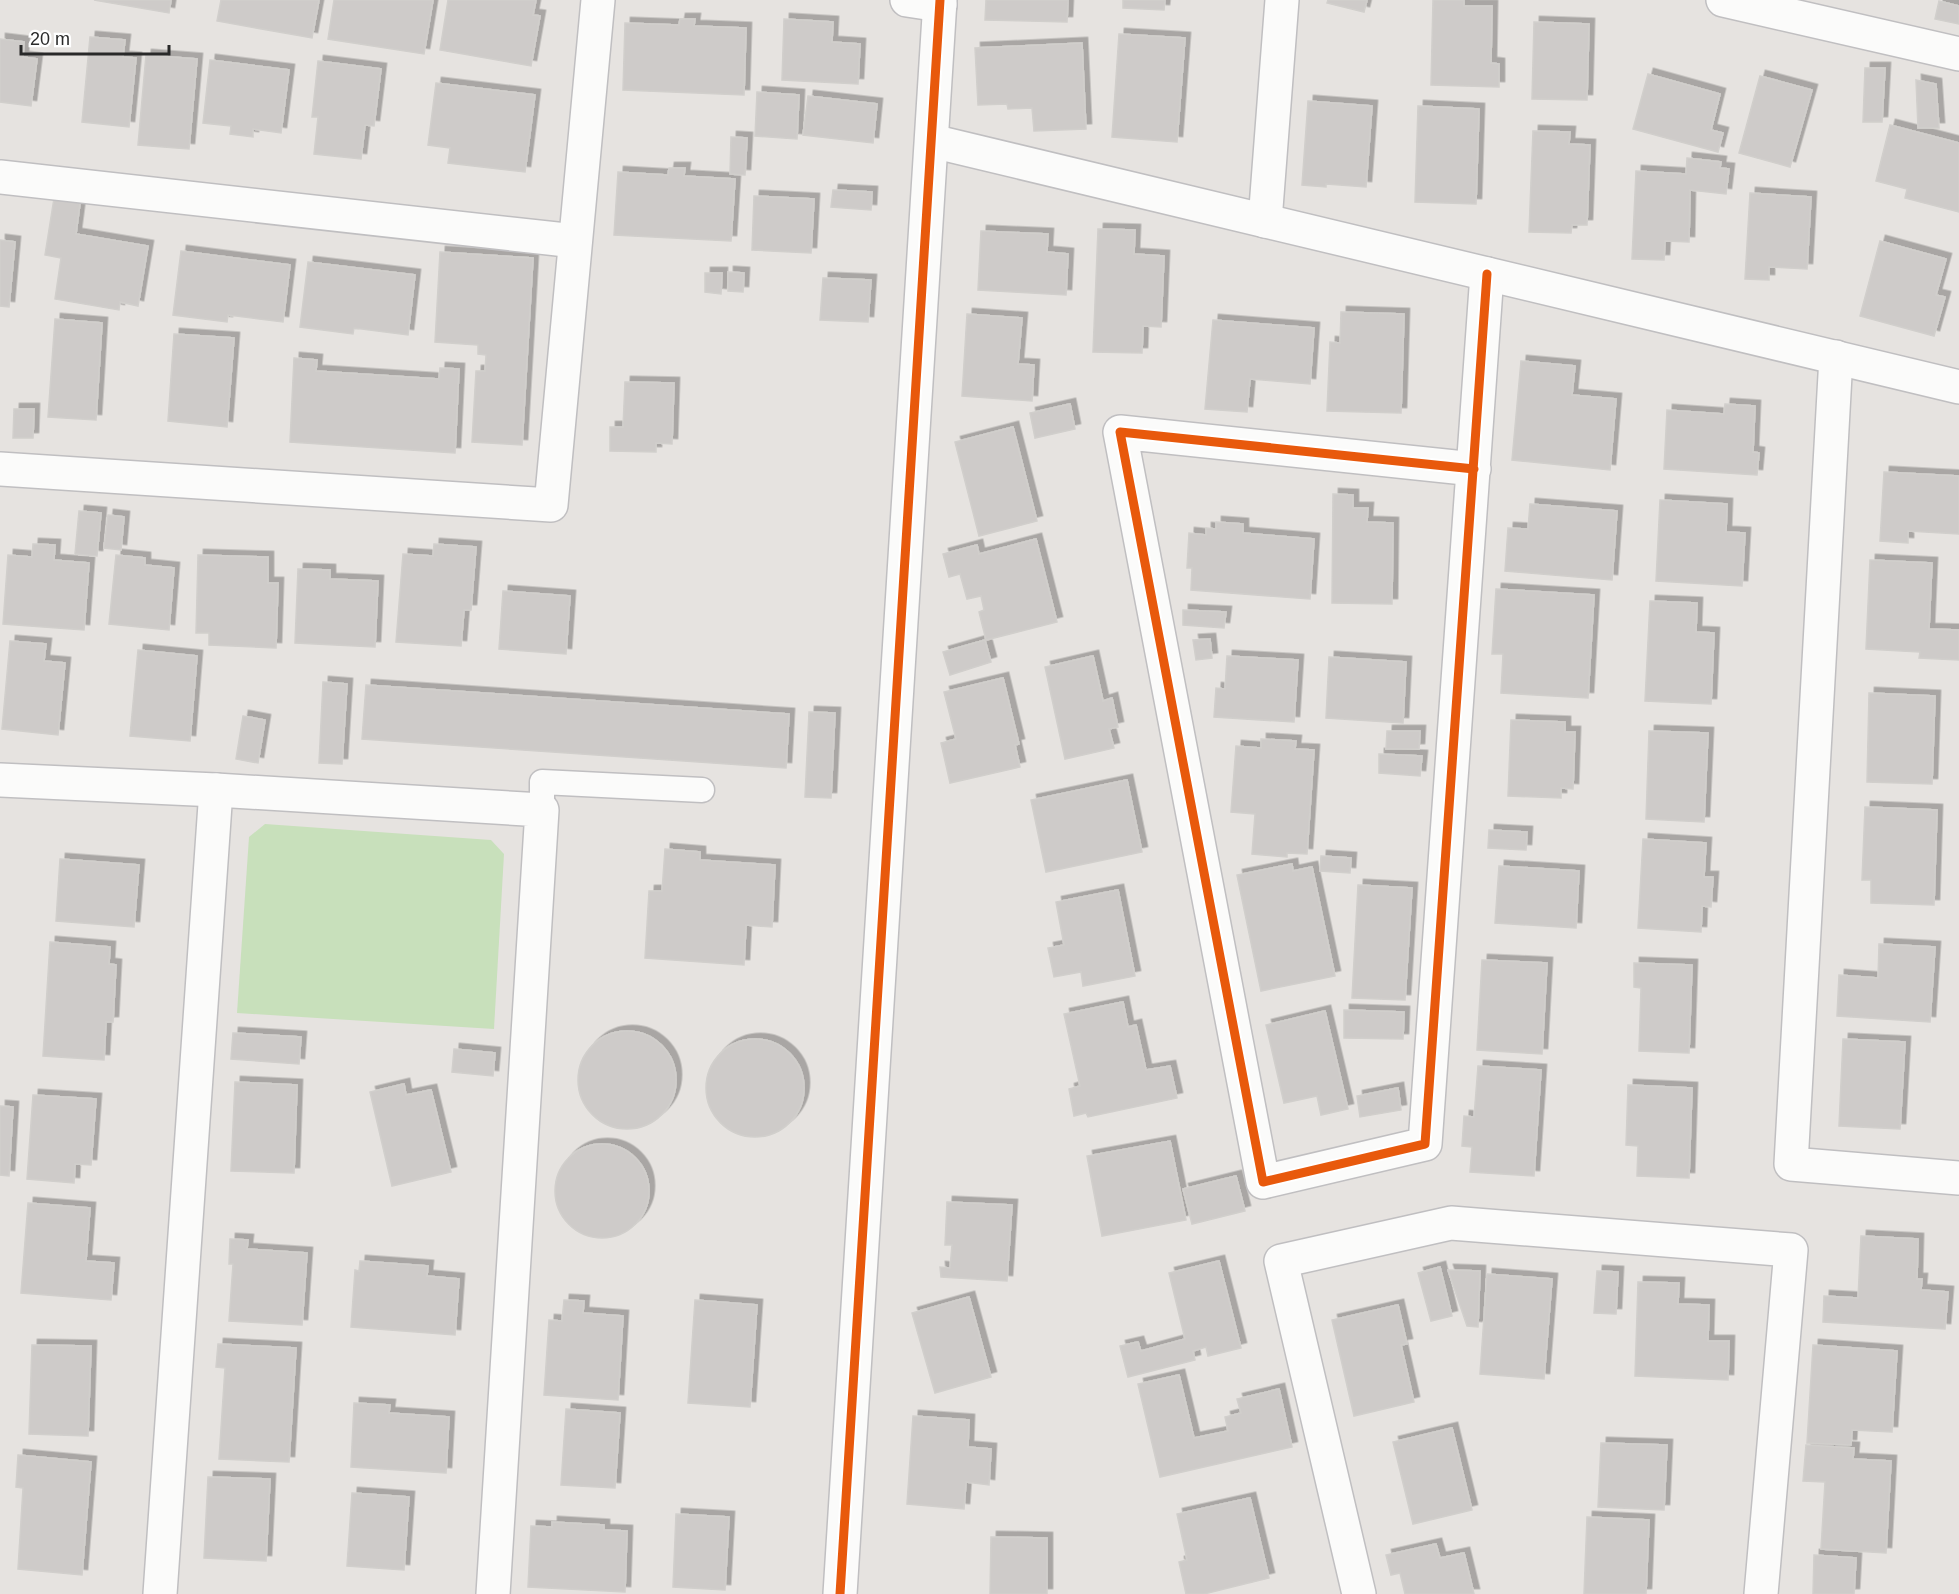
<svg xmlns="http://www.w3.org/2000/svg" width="1959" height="1594" font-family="Arial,sans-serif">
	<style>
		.green { fill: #c8e0bb }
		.building { fill: #cecbc9; stroke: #d1cfcc; stroke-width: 1.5; filter: url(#shadow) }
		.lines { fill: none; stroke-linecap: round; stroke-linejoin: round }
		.service-casing { stroke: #c0bfc1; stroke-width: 27 }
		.minor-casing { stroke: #c0bfc1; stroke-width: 36 }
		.service { stroke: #fbfbfa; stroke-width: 24 }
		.minor { stroke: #fbfbfa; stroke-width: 33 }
		.cycleway-casing { stroke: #fff; stroke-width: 13 }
		.cycleway { stroke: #e8590c; stroke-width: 9 }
	</style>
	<defs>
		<filter id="shadow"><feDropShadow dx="5.5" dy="-5.5" stdDeviation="0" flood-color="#0004"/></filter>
	</defs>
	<rect width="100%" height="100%" fill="#e6e3e0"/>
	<!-- green -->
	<path class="green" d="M265,824l226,16 13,14 -10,175 -257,-16 12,-176z"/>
	<!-- building -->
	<g class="building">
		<path d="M94,0h77l-2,13z"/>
		<path d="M221,0h98l-7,38 -95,-17z"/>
		<path d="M334,0h99l-9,54 -96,-15z"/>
		<path d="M448,0h88l-3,15 7,1 -9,50 -91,-16z"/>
		<path d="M986,0h82l-1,22 -82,-2z"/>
		<path d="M1123,0h42l-1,10 -41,-2z"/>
		<path d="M1328,0h39l-3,12 -37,-9z"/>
		<path d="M1433,0h31v6h28l-1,57 8,1v23l-68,-2z"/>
		<path d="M1939,1l20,5v18l-24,-5z"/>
		<path d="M680,19h15l-1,7 52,2 -2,67 -121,-5 2,-67 54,2z"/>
		<path d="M784,19l49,3 -1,20 28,2 -2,40 -76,-4z"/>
		<path d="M1534,22l55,2 -2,76 -55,-1z"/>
		<path d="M1119,34l66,4 -8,104 -65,-5z"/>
		<path d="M90,37l35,3 -2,17 13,1 -7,69 -47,-5z"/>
		<path d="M0,39l24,3 -1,15 14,2 -6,47 -31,-4z"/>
		<path d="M1082,43l4,86 -52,2 -2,-23 -24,1 -1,-5 -29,1 -3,-57z"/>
		<path d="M146,55l51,4 -8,90 -51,-4z"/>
		<path d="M210,60l79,10 -8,63 -28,-4v8l-23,-3 1,-8 -28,-3z"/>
		<path d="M318,61l63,8 -7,57 -9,-1 -4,34 -47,-5 4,-37h-6z"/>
		<path d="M1865,68h20l-3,54h-19z"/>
		<path d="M1648,74l72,20 -9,36 12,3 -5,19 -85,-23z"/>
		<path d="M1760,76l52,14 -22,77 -51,-14z"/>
		<path d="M1916,80l20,4 3,44h-21z"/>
		<path d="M436,83l99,12 -10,77 -77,-9 2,-15 -22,-3z"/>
		<path d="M757,92l42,3 -2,44 -42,-3z"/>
		<path d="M808,96l69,8 -4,39 -70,-8z"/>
		<path d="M1308,101l64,5 -6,81 -40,-3v3l-24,-2z"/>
		<path d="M1418,106l61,3 -3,95 -61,-2z"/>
		<path d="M1890,125l69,18v69l-54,-14 2,-9 -31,-8z"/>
		<path d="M1533,131l37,1 -1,12 21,1 -3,80h-15l-1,8 -42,-1z"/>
		<path d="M731,137l16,1 -2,37 -15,-1z"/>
		<path d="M1687,158l34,4 -1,6 9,1 -3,25 -36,-4 -1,52 -24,-1 -1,19 -32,-1 4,-88 50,3z"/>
		<path d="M669,168h16l-1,8 51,3 -4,62 -117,-6 4,-63 50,3z"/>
		<path d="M833,190l39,2 -1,18 -40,-3z"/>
		<path d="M55,192l26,4 -5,38 72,12 -10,60 -18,-4 -1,8 -64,-11 6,-41 -16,-3z"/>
		<path d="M1750,193l61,4 -4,72 -38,-2v13l-24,-1z"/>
		<path d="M754,196l60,3 -3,54 -59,-3z"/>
		<path d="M1098,229l37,1 -1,24 30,2 -3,71 -18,-1 -1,27 -49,-1z"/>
		<path d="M981,231l67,3 -1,18 21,2 -2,41 -88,-5z"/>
		<path d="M0,240l15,2 -6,65 -9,-1z"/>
		<path d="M1880,241l66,18 -10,36 9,2 -11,39 -74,-20z"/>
		<path d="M181,251l109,14 -7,57 -55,-7 -1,7 -54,-7z"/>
		<path d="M440,252l93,6 -11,187 -50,-3 4,-71h9l1,-16 -8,-1v-9l-43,-3z"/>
		<path d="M308,262l107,13 -7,60 -54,-7 -1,6 -53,-7z"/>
		<path d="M728,272l16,1 -1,19 -15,-1z"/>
		<path d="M705,273h17l-1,21 -16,-2z"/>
		<path d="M823,278l48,2 -3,42 -48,-2z"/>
		<path d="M1341,312l63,2 -3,99 -74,-2 3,-69 10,1z"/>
		<path d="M967,314l55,4 -4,46 16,1 -2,36 -70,-5z"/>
		<path d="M55,319l47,4 -6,97 -48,-3z"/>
		<path d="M1213,320l101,8 -4,56 -60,-5 -3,33 -42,-3z"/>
		<path d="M174,334l60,4 -7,89 -59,-6z"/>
		<path d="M294,358l23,2 -1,11 123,8 1,-11 19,1 -4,84 -165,-11z"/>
		<path d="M1521,361l54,5 -3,29 44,4 -6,71 -98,-10z"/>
		<path d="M625,382l49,1 -2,61 -16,-1v9l-46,-1v-24h13z"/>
		<path d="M1070,404l5,25 -40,9 -5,-25z"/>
		<path d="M1725,404l30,2 -2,46 6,1 -2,22 -93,-6 3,-59 57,4z"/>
		<path d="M14,409h20l-1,29h-20z"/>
		<path d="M1013,427l24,94 -58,15 -24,-94z"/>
		<path d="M1884,472l75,4v58l-51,-3v12l-28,-2z"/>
		<path d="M1333,494l20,1v13h15l-1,14 26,1 -1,81 -60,-1z"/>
		<path d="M1660,500l67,4 -1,28 19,1 -3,53 -86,-5z"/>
		<path d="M1530,504l87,7 -5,69 -107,-9 3,-43 20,1z"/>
		<path d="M79,511l22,2 -4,43 -22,-2z"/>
		<path d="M108,515l16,2 -3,33 -17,-2z"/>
		<path d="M1216,522l27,2v9l71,6 -4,60 -119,-9 1,-22h-5l2,-35 17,2v-7l10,1z"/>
		<path d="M1036,539l21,83 -71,18 -7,-28 5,-2 -3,-14 -14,3 -7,-25 -11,3 -6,-23 34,-9 2,9z"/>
		<path d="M33,544l22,1 -1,15 35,3 -5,67 -81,-6 5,-69 24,2z"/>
		<path d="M434,544l42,3 -5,63h-7l-3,36 -65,-4 7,-88 30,2z"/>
		<path d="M116,555l29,3v7l29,3 -5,62 -60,-6z"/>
		<path d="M198,555l70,2v26h10l-2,65 -67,-3v-12h-13z"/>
		<path d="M1870,560l62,3 -3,66 30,1v30l-40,-2 1,-6 -54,-3z"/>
		<path d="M298,569l32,1v9l48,2 -3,66 -80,-4z"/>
		<path d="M1496,589l98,6 -6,103 -87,-5 2,-39h-11z"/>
		<path d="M503,591l67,5 -4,58 -67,-5z"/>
		<path d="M1650,601l47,2 -1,29 18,1 -3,71 -66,-3z"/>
		<path d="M1183,610l43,2 -2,16 -41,-3z"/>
		<path d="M1210,639l2,19 -16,2 -3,-20z"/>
		<path d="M985,640l6,22 -41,13 -7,-23z"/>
		<path d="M10,641l36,3 -2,17 21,2 -7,72 -56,-6z"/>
		<path d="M138,650l59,6 -7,85 -60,-5z"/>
		<path d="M1093,656l10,45 9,-3 6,29 -9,2 5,19 -49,11 -20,-92z"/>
		<path d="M1227,656l71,4 -4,62 -80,-5 2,-29 9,1z"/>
		<path d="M1329,657l77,5 -3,61 -77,-5z"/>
		<path d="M1003,678l16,66 -4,1 5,22 -70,16 -9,-40 15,-4 -12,-47z"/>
		<path d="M323,682l24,2 -5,80 -23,-1z"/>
		<path d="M366,685l423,29 -3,54 -424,-29z"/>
		<path d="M1869,693l66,3 -3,88 -65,-2z"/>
		<path d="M809,712l26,1 -4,85 -26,-1z"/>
		<path d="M243,716l22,4 -7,43 -22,-4z"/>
		<path d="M1511,720l54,2v10h10l-2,57 -12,-1v10l-53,-2z"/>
		<path d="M1387,731h33l-1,18h-33z"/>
		<path d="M1649,731l59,2 -4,89 -58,-3z"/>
		<path d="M1261,739l35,2 -1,8 19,1 -7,104 -20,-1v4l-35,-3 3,-40 -24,-2 5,-66 25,2z"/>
		<path d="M1379,754l43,2 -2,20 -41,-3z"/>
		<path d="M1127,780l15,72 -96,20 -15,-72z"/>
		<path d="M1865,807l72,3 -3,95 -63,-2v-23h-9z"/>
		<path d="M1489,830l38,2 -1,18 -38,-2z"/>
		<path d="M1643,839l63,4 -2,34h9l-2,30 -9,-1 -1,26 -63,-4z"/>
		<path d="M665,849l35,3v8l75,5 -3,62 -26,-2 -2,40 -99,-7 4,-67h13z"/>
		<path d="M1321,856l30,2 -1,15 -30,-2z"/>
		<path d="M60,859l79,6 -5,62 -78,-6z"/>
		<path d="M1292,864l1,7 19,-4 23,109 -74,15 -24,-116z"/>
		<path d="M1499,866l80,5 -3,57 -81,-5z"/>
		<path d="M1358,885l54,3 -7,112 -53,-2z"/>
		<path d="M1118,890l17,86 -52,10 -2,-14 -27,5 -6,-29 16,-3 -8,-43z"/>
		<path d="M50,942l60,5 -1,17 7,1 -3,57h-7l-2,38 -61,-4z"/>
		<path d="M1879,944l56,3 -5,75 -93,-6 2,-41 39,3z"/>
		<path d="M1482,960l65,3 -5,91 -65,-4z"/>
		<path d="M1634,963l58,2 -3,88 -50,-2 2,-63 -7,-1z"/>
		<path d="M1123,1002l5,25 8,-2 10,45 24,-4 7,32 -89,19 -2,-4 -12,3 -5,-27 11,-3 -16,-72z"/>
		<path d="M1344,1010l60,2 -1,27 -59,-1z"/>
		<path d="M1325,1011l23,98 -27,6 -4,-19 -33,7 -18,-78z"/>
		<circle cx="627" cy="1080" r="49"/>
		<path d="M233,1033l68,4 -2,27 -68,-5z"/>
		<circle cx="755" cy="1088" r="49"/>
		<path d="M1843,1039l62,3 -5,87 -61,-3z"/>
		<path d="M454,1049l41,4 -2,23 -41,-4z"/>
		<path d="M1478,1066l63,4 -7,106 -64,-4 2,-25 -10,-1 2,-30 10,1z"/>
		<path d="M235,1082l62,3 -3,88 -63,-2z"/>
		<path d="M404,1084l2,11 25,-5 20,82 -59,14 -22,-94z"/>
		<path d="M1628,1085l64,3 -3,90 -52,-2 1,-30 -12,-1z"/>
		<path d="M1398,1088l3,22 -41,7 -3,-21z"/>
		<path d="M33,1095l63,4 -5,66 -16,-1 -1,19 -47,-4z"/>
		<path d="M0,1106l13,1 -4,69 -9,-1z"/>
		<path d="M1170,1141l16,79 -84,16 -15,-80z"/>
		<circle cx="602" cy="1191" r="47"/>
		<path d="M1236,1176l9,35 -53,13 -9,-35z"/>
		<path d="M947,1202l65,3 -5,76 -66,-4 -1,-10 10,1 2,-23h-7z"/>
		<path d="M28,1203l62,5 -4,53 28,2 -3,37 -90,-7z"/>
		<path d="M1861,1236l57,3 -1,40h5l-1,11 27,2 -3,37 -122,-7 1,-26 34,2z"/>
		<path d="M230,1239l18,1 -1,9 60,4 -5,72 -73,-4 4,-57h-4z"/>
		<path d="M360,1261l68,5 -1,10 32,3 -4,56 -104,-8 4,-57 4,1z"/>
		<path d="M1219,1261l22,87 -33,8 -2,-9 -13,4 2,9 -67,17 -8,-31 18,-4 3,9 44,-12 -16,-66z"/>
		<path d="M1440,1267l12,49 -21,5 -13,-48z"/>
		<path d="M1448,1270l32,1 -2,56 -11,-1z"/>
		<path d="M1597,1271l21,1 -2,42 -22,-1z"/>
		<path d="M1487,1274l65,5 -8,100 -64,-5z"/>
		<path d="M1638,1282l41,1 -1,21 31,1 -1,36h21l-1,39 -93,-4z"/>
		<path d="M969,1297l22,80 -56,16 -23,-80z"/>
		<path d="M564,1300l20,1 -1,12 40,3 -5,84 -74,-5 5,-75 13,1z"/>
		<path d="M695,1300l62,5 -7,102 -62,-4z"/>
		<path d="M1398,1305l9,39 -6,1 13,57 -60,14 -22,-96z"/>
		<path d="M218,1344l78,4 -7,114 -70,-3 6,-91 -9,-1z"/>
		<path d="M32,1345l59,1 -3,90 -59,-2z"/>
		<path d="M1813,1345l84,6 -5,81 -40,-2 -1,15 -44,-2z"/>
		<path d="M1179,1375l15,63 34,-7 -3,-14 16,-4 -4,-14 42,-10 13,58 -132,30 -22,-93z"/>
		<path d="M354,1403l36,2 -1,8 60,4 -3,56 -95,-6z"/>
		<path d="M566,1409l54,4 -5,75 -54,-3z"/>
		<path d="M913,1416l56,4 -1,27 23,2 -2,36 -23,-3 -2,27 -57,-5z"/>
		<path d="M1452,1428l20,82 -59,14 -20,-82z"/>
		<path d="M1601,1443l66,2 -3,65 -66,-3z"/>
		<path d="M1806,1445l48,3 -1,11 38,2 -5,92 -65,-4 4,-67 -22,-1z"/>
		<path d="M18,1455l73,7 -9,113 -64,-6 5,-81 -7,-1z"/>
		<path d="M208,1477l62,2 -4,82 -62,-3z"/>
		<path d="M352,1493l57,4 -5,73 -57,-4z"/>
		<path d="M1250,1498l19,80 -65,16h-18l-7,-32 8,-2 -10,-46z"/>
		<path d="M676,1514l53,3 -4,73 -52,-3z"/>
		<path d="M1587,1517l62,3 -3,74h-62z"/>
		<path d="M552,1522l52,3v5l23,1 -2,61 -97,-5 3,-61 21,1z"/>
		<path d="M991,1537l56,1v56h-57z"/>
		<path d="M1436,1544l4,14 24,-5 10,41h-69l-5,-21 -9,2 -5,-20z"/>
		<path d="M1814,1555l42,3 -2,36h-41z"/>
	</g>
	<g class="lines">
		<!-- service casing -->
		<g class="service-casing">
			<path id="service" d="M542,810v-28l160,8"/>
		</g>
		<!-- minor casing -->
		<g class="minor-casing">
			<g id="minor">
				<path d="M907,0l33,5"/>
				<path d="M1723,0l236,54"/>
				<path d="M932,141l1027,246"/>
				<path d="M0,177l575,64"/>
				<path d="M1265,221l17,-221"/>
				<path d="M1836,357l-45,807 168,14"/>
				<path d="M0,469l551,36 47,-505"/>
				<path d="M1474,469l-354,-37 143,750 162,-38 62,-870"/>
				<path d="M0,780l216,10 326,20 -49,784"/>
				<path d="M160,1594l56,-804"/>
				<path d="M840,1594l100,-1594"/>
				<path d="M1359,1594l-78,-333 170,-38 340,27 -30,344"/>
			</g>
		</g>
		<!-- service -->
		<use href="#service" class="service"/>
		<!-- minor -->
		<use href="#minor" class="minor"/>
		<!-- cycleway casing -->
		<g class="cycleway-casing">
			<g id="cycleway">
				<path d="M1474,469l-354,-37 143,750 162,-38 62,-870"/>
				<path d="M840,1594l100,-1594"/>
			</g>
		</g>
		<!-- cycleway -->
		<use href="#cycleway" class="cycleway"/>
	</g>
	<!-- scale -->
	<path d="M21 45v9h148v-9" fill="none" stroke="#292929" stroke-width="3"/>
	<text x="30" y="45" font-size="18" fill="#292929" stroke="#ffffff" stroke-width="4.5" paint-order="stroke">20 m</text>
</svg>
